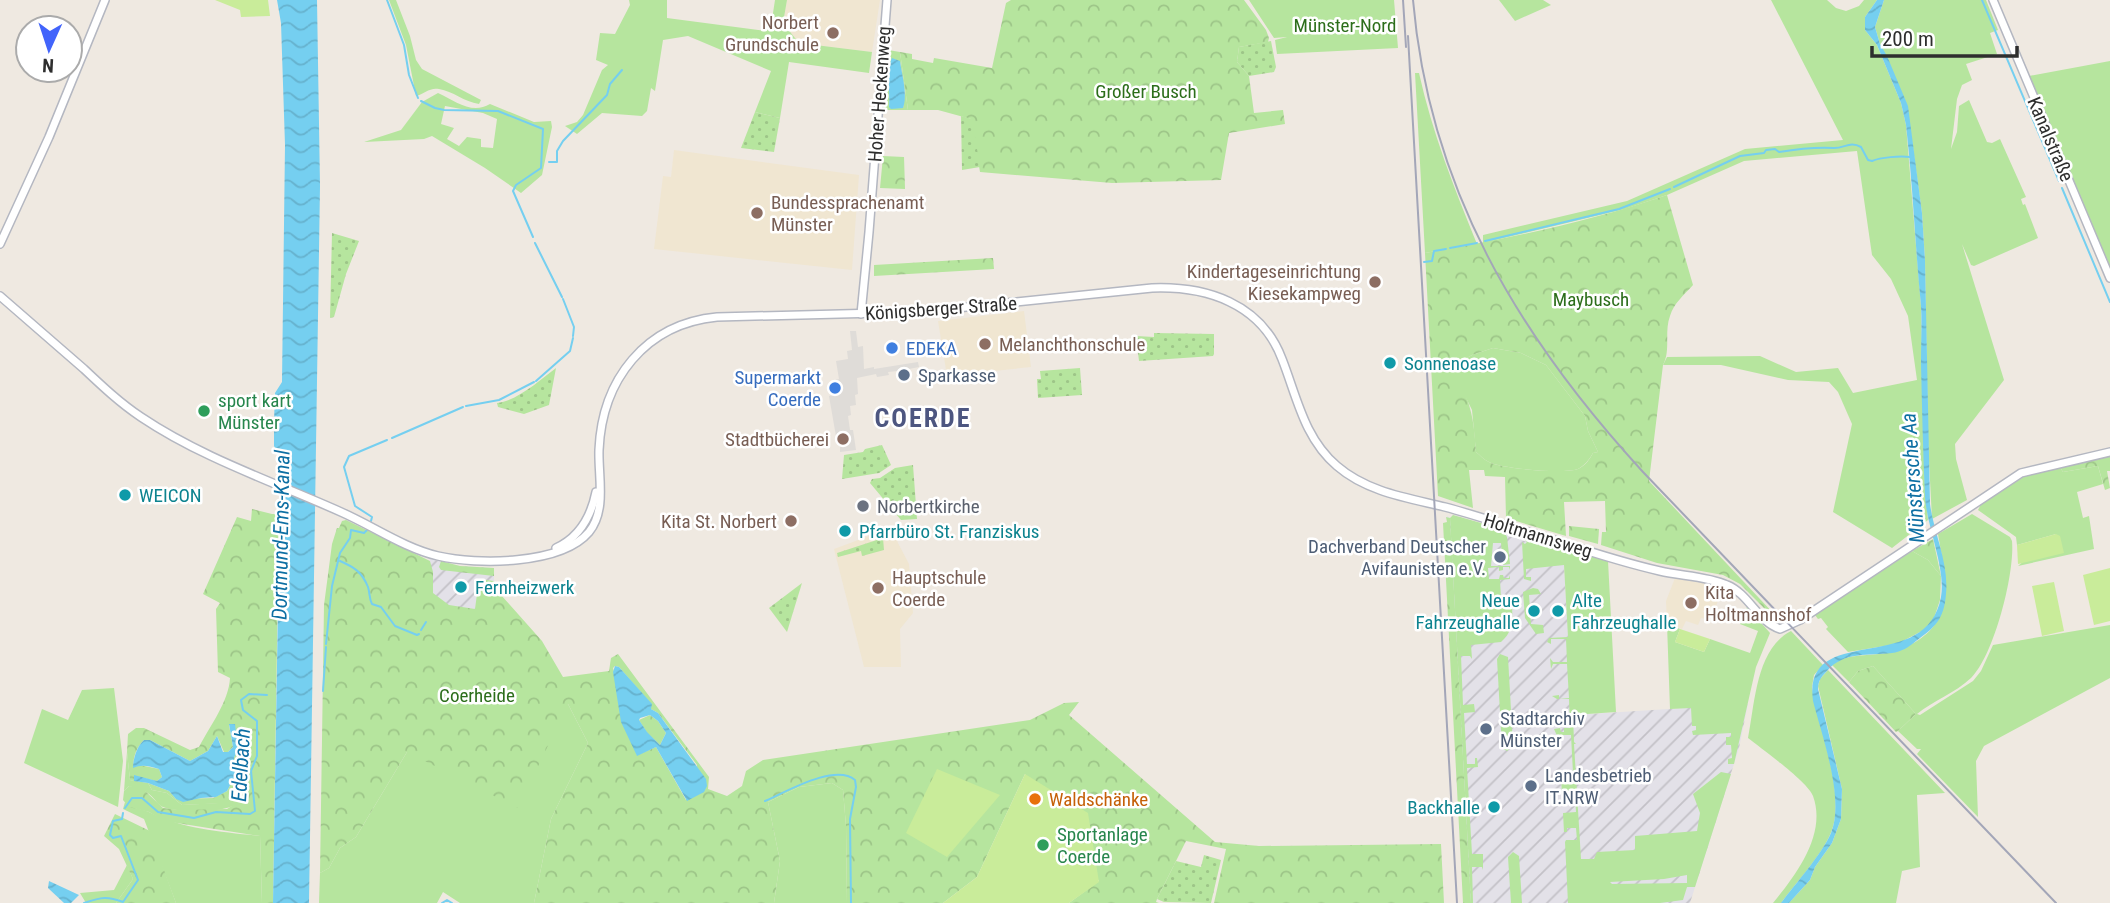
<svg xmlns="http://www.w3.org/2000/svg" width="2110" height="903" font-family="'Roboto Condensed',sans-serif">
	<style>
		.industrial { fill: url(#industrial-furrows) }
		.education { fill: #f0e6d1 }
		.grass { fill: #b6e59e; fill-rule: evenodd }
		.forest { fill: url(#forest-crowns); fill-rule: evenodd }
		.park { fill: url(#park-dots) }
		.pitch { fill: #c9ec9a }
		.plaza { fill: #dfdcd8 }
		.water { fill: url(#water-waves); fill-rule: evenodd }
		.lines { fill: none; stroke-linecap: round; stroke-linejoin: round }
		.stream { stroke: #75cff0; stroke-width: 2 }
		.secondary-casing { stroke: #b4b7c1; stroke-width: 10 }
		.secondary { stroke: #fff; stroke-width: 7 }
		.rail { stroke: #a3a6b8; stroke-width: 2 }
		.education-dot { fill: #8d6e63; stroke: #fff; stroke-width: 2.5 }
		.shop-dot { fill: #3f7fe0; stroke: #fff; stroke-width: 2.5 }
		.culture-dot { fill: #0f9aa8; stroke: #fff; stroke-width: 2.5 }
		.service-dot { fill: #5c6f8a; stroke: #fff; stroke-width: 2.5 }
		.leisure-dot { fill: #2e9e5b; stroke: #fff; stroke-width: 2.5 }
		.worship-dot { fill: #6b7280; stroke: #fff; stroke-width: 2.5 }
		.food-dot { fill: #e8710a; stroke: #fff; stroke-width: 2.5 }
		.labels { text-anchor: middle; stroke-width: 5; stroke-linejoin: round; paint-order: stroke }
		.education-label { font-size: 19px; fill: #785e54; stroke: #fff; text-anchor: end }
		.park-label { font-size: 19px; fill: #2c6e1b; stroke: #fff }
		.street-label { font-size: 19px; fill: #2e2e2e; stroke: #fff }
		.shop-label { font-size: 19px; fill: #366cbe; stroke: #fff; text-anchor: start }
		.culture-label { font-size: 19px; fill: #0d838f; stroke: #fff; text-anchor: start }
		.service-label { font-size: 19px; fill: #4e5e75; stroke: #fff; text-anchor: start }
		.leisure-label { font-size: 19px; fill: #27864d; stroke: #fff; text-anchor: start }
		.worship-label { font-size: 19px; fill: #5b616d; stroke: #fff; text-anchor: start }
		.food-label { font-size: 19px; fill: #c56008; stroke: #fff; text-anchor: start }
		.water-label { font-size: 21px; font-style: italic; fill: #0d6fa3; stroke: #fff }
		.district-label { font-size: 26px; font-weight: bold; letter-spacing: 2px; fill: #4d5680; stroke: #fff }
	</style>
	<defs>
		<pattern id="industrial-furrows" width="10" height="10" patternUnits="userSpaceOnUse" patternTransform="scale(1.75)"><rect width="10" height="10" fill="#e3e1e8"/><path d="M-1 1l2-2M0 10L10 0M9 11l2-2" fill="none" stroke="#c3c1c7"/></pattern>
		<pattern id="forest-crowns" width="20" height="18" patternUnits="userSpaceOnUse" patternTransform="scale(1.75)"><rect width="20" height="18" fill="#b6e59e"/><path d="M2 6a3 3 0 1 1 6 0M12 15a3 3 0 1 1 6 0" fill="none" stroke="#9dc588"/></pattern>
		<pattern id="park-dots" width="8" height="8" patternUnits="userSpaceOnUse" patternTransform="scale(1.75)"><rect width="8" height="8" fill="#b6e59e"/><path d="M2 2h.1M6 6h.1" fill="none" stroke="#9dc588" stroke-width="1.8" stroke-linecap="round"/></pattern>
		<pattern id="water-waves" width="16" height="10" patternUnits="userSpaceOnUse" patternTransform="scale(1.75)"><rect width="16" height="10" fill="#75cff0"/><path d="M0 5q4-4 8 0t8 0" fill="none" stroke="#66b2ce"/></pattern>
	</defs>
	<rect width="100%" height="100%" fill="#efe9e1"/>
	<!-- industrial -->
	<g class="industrial">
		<path d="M1453,515l110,33 10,167 175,-11 -9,44 -49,155h-222l-21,-387 3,2z"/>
		<path d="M430,559l30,7 34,2v13l-12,-1 -5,32 -55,-7z"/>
	</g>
	<!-- education -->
	<g class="education">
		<path d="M787,0h93l-8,52 -73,-9 -16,-20z"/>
		<path d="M674,150l185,25 -7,95 -198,-21 9,-73 8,1z"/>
		<path d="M1024,311l7,56 -84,9 -9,-55z"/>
		<path d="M893,527l5,16 11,21 4,49 -13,16 1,38h-37l-30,-118z"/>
		<path d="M1675,578l48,9 -8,22 -9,-3 -3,6 6,3 -2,4 -6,-1 -3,7 -12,-4 -4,8 -15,-5 -1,-23z"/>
	</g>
	<!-- grass -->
	<g class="grass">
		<path d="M389,0h7l14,36 6,24 6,9 59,31 -2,4c-15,-2 -26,-13 -40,-15 -9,-2 -15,5 -23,7l-10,-51z"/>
		<path d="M629,0h38v18l99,13 5,-5 4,-26h12l-4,23 16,20 73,9 -3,21 -80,-11 -9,56 -25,-6 16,-41 -83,-35 -25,4 -8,51 -4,-3 -4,23 -5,5 -40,-3 -25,21 -12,-8 12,-4 6,-7 19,-45 6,-5 -12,-5 4,-27 15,1 15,-29z"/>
		<path d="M1249,0h145l4,48 -121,6 -2,-14 12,-3 -13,1z"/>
		<path d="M1499,0h44l8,5 -36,16z"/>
		<path d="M1771,0h56l9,8 10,3 13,-5 5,-6h13l-12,17v13l12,15 24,58 5,22 15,181 4,180 3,34 -36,28 -59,-36 19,-88 -14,-32 -9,-10 -41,-2 -67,-15h-58l4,-8 93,-1 36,16 42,-4 15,25 64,-13 -9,-64 -17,-37 -19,-24 -15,-104 -113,10 -77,34 -42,14 -142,34v-8l144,-34 118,-52 98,-9z"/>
		<path d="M1884,0h102l12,30 -8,3 7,21 -31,10 6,16 -10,5 -5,14 -6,50 6,-17 2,-26 10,-6 18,42 5,1 8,-4 26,58 -5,2 2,6 2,-1 13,34 -64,28 -3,-1 -9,-21 42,136 -49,64 1,15 11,41 -35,19 -4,-78 -3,-181 -3,-47 -15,-108 -27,-61 -5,-17z"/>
		<path d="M888,50l12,2 8,58h-24zM900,61l5,32 -2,15 -14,-1 1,-11 -2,-15z"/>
		<path d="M2110,61v207l-81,-192z"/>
		<path d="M1415,73h4c13,59 35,115 58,171l-52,9z"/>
		<path d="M438,93c17,8 34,22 52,11l44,18 17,-1 1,6 -10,48 -21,18 -36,-25 -53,-32 -8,3 -60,3 37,-12 21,-28zM445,106l38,7 14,6 -4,29 -12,-1v-8l-14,-2 -8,9 -12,-7 7,-11 -13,-4z"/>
		<path d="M1493,348l28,5 25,12 39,51 3,15 10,21 -5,1c-4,7 -8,12 -15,16 -14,5 -76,0 -89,-7 -5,-2 -9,-7 -13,-10l-4,-42 -21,-43 21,-12z"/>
		<path d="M2098,466l5,18 -26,8 6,26 6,-2 5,33 -76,17 38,-32 -39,11 -1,-8 -38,-27 3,-6 44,-28 35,-9 3,5z"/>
		<path d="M1972,514l38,23 2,4c3,32 -18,115 -41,137 -16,15 -38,23 -54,36l3,1 53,-34 8,-10 12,-26 117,-20v53l-126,68 -8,15 2,56 -61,-63 4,-5h-4l-19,-18 18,-17 -43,-48 -15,5 -9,11 -17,-17c14,-11 31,-9 47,-11 17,-2 27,-6 41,-15 37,-25 24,-68 18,-105z"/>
		<path d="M1453,515l49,14 5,8 3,27 -7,1 -2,-22h-8l-2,23h19v4l-1,-3h-6v3l-4,1v-4l-11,1 1,11h10l1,-4h3l1,3h5l1,-3v4l-10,1 1,18 11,1c0,18 3,31 -11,43l-30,3 1,14 -2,-3h-9l2,49 11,-1 1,8 -11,1 3,51h8v-6h2l1,9 -11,1 5,86h11v16l-1,-3h-10l1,36h-2l-21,-385z"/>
		<path d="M1532,538l76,23 8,151 -43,3 1,27 2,2h-2l7,115h13l3,-7 38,-2v-14l62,-5 3,-18 -7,-19 28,-22 10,2 -36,113h-8l-4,13 -23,3h-92l-3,-61 1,-2h11l-1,-12h-9v4h-3l-1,-19 13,-1 -1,-17 -13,1 -1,-22 12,-1 -2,-38h-12l-1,3 -4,-9 6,-1 1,4h3v-4h6l-1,-29h-12l-5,-3 7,-1v4l10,-1 -2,-34h-14l-2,5 -1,-11 3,4h14l-1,-23h-15v5l-4,-2 2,-4 19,-1 -4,-72 -38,4v8h5v4l-7,-2 -2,-37 3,2 2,-2 -3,-3zM1687,875v8l-75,1 -2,-2 54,-3z"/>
		<path d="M1912,551l16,9 13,16 -1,24 -7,21 -11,10 -25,13 -49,8 -22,-23 2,-2 -7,-9 -3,1 -3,-4z"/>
		<path d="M1533,588l5,1 3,5 -12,1 2,29 12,1 1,8 -8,1 -11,-16 -2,-26z"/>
		<path d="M1747,607l23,26 -14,34 -22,97h-6v-5l4,-1 -1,-13h-5v-8h5v-4l-38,2 -1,-4 4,-1v-4h-4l-1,-18 -21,1 -3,-85 13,5 -5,13 29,10 6,-13 40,14 8,-22 -18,-7z"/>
		<path d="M1791,631l32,34 -9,10 -2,12c6,43 37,111 17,150 -10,21 -33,46 -48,66h-8c23,-28 54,-69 40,-107 -5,-14 -51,-47 -65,-58 7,-35 8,-89 43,-107z"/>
		<path d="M1500,654l8,3 5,89 -6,5 -5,-3 -5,-89z"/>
		<path d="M1828,670l117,123 -28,2 3,72 -18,4 -6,32h-107l21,-23 5,-13 17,-24 9,-24 1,-30 -24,-103 2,-7z"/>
		<path d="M114,688l9,73 -5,46 -94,-44 18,-54 26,11 14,-30z"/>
		<path d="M568,704l20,39 -37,76 -17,84h-74l-17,-11 -6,11h-118l1,-30 9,-5 11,-20 16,-11 51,-85z"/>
		<path d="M245,736l3,1c-2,17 1,46 -5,61 -7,16 -61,15 -77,10 -9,-2 -10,-9 -17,-14 -5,-4 -14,-6 -20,-8l-5,5 3,-39 3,28 18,3 4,7 15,3 15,12 36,-2 17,-7 7,-16v-37z"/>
		<path d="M832,783l11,7 3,36 1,77h-73l6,-42 -12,-59 31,-15z"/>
		<path d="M125,802c7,7 15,6 24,10 33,17 74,20 111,24l2,67h-86l-32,-84 -21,-10z"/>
		<path d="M1513,852l6,4 3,47h-11l-3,-46z"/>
		<path d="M127,865l6,14 -17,24h-30l-6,-10 34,-3z"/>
	</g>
	<!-- forest -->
	<g class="forest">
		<path d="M1011,0h233l22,30 3,8 -1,4 -29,5 -2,15 12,14 5,37 29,-3 2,14 -56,9 -8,47 -109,3 -132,-11 -9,-53 -33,-9h-30l-8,-58 12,2v5l21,4 1,-5 58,10 14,-65z"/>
		<path d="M883,156l21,1 1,32 -25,-1z"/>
		<path d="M1667,195l26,90c-9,10 -19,18 -23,31 -6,16 1,34 -7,49l-14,116 126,134h-4l-31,-31 -17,-9 -66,-12 -56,-18 1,-13h4l-1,-31 -41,1 2,34 -60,-18 -1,-41 -20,-1 -1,-6h-15l4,38 -35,-12 -13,-243c81,-14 164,-31 242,-58zM1493,348l28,5 25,12 39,51 3,15 10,21 -5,1c-4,7 -7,12 -15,16 -14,5 -76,0 -89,-7 -5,-2 -9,-7 -13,-10 -2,-36 -6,-54 -25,-85l21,-12z"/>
		<path d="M993,258l1,11 -120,7v-11z"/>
		<path d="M2110,456v15h-3l3,17 -5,2 -7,-24 -35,6 -3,-5z"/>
		<path d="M252,509l20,5h7l-6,389h-11l-2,-67 -96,-15 -15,-9 -20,-5 -6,-7 1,-9 5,-5 12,1 22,21 17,2 47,-1 16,-10 5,-61 -3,-2 -3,7v37l-7,16 -7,7 -46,2 -15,-12 -15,-3 -4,-7 21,8 7,8 37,-1 14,-7 8,-15 -1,-18 3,-7v-10l-3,-17 -5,1 4,22 -5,5h-4l-7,-16 -9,15 -18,10 -40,-21h-6c-7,6 -12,19 -10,27l6,-2 19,4 3,8 -5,4 -23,-5v5l-4,-1 -3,-28 1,-18 8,-6h8l46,22 9,-3c11,-21 30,-46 31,-69l-12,-6 -2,-63 4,-6 -17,-9 34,-77 14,4z"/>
		<path d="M1446,517l4,1 21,385h-8l-20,-380 4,-1z"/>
		<path d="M346,520l84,41 3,11v21l16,12 26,4 4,-30 15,2 7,14 41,46 21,36 46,-6 2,-13 7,-4 91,123 -1,12 19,7 15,-10 4,-15 17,-11 267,-40 34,-17 15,-1 -10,13 146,127 44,4 182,-2 3,59h-230l12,-54 -40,-8 -29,58 -1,3 3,1h-90l30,-22 -74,-107 -48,103 -34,26h-96l-1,-77 -3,-36 -11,-7 -33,4 -31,15 12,59 -6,42h-240l17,-84 37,-76 -20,-39 -50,104 -111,-56 -51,85 -16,11 -11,20 -9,5 4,-268 8,-61 5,-16h2l3,-7zM615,666l4,1 32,37v5l7,4 39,52 -11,35 -30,-53 -19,8 -24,-87z"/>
		<path d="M1569,526l30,3 -1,15 -29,-8z"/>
		<path d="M1933,539l8,37 -13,-16 -16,-9z"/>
		<path d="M441,561l19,5 34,2v8l-53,-6 -2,-3z"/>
		<path d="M1873,666l43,48 -18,17 -2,1 -47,-50 9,-11z"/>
		<path d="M650,715l8,6 8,12 -6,12 -13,-12 -8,-13z"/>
		<path d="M115,814l35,17 26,72h-60l17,-24 -14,-30 -15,-13z"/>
	</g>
	<!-- park -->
	<g class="park">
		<path d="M1271,41l5,26 -2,5 -25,4 -12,-14 2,-15z"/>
		<path d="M755,112l25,6 -6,34 -33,-4z"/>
		<path d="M961,116l11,3 8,48 -18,3z"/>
		<path d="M332,233l27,8 -13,33 -12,43 -4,1z"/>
		<path d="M1154,333l60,1v20l-1,2 -74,5 -3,-25 18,1z"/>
		<path d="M556,368l-7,37 -25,9 -26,-7 -1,-4c20,-2 43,-23 59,-35z"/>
		<path d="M1080,368l2,27 -44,3 -1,-19h4l-1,-8z"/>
		<path d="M882,445l9,20 -12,8 -37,6 2,-24 19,-3 2,-3z"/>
		<path d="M913,465l4,54 -16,1 -31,-37 2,-4 8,-1 15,-10z"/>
		<path d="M883,538l1,12 -22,6 -1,-5 -23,6 -1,-4z"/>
		<path d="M802,583l-15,49 -18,-24z"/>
		<path d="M1204,855l17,5 -10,43 -47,-1 -7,-3 19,-38 25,6z"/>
	</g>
	<!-- pitch -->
	<g class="pitch">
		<path d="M215,0h53l2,16 -29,1 -1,-7z"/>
		<path d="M2056,534l4,2 4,17 -46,11 -1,-19z"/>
		<path d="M2110,568v53l-16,4 -11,-50z"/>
		<path d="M2054,582l10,49 -22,5 -10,-50z"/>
		<path d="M1680,629l30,10 -6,13 -29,-10z"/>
		<path d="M937,769l63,26 -53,62 -41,-24z"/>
		<path d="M1025,774l63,39 11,69 -30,21h-126l34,-26z"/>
	</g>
	<!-- plaza -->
	<path class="plaza" d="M850,331h6l2,16 5,-1 1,23 10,-2v2l44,-7 1,5 -10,2 1,3 -12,2 -1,-3 -9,1 1,3 -12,2 -1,-3 -19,4 1,16 -3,1 1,10 -6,1 1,9 -3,1 2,14h3l3,20 -16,2v-9l-3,-1 -8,-46 8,-2 -2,-14 4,-1 -3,-18 12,-2 -1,-8 5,-1z"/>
	<!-- water -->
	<g class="water">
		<path d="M277,0h40l3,186 -11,717h-36l7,-417v-29l-6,-11v-25l1,-28 7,-11 3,-237 -4,-122z"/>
		<path d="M1877,0h7l-9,27 5,17 7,12 21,50 14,107 3,47 5,244c4,30 19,59 16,90 -2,26 -11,33 -30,47 -7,6 -15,11 -24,12 -24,3 -48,-2 -65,18 -6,6 -9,10 -9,18l24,100 -1,30 -9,24 -17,24 -5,13 -21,23h-8c15,-20 41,-49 50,-70 14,-34 -9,-97 -18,-132 -11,-81 113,-23 128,-104 5,-29 -14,-69 -16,-100 -2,-44 -3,-89 -4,-133 0,-19 1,-40 0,-58 -6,-60 -8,-121 -15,-181l-5,-22 -24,-58 -12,-15v-13z"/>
		<path d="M892,58l8,3c2,14 8,35 3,47l-12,1 -2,-2c2,-15 -4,-34 3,-49z"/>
		<path d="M615,666l4,1 33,37 -1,5 7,4 48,66 1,7 -3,6 -17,9 -31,-54 -19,9 -16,-34 -8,-50zM650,715l8,6 8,12 -6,12 -13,-13 -8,-12 1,-2z"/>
		<path d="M229,724h6l2,17v10l-3,7 1,18 -8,15 -11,6 -15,1 -18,4 -7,-3 -7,-8 -21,-8 -14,-2v-6l23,6 5,-4 -3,-8c-10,-3 -17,-5 -26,-1 0,-9 4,-22 11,-28h6l40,21 18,-10 9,-15 6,16h5l5,-5z"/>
		<path d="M49,881l30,14 -8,8h-7l-16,-15z"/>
	</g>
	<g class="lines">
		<!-- stream -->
		<g class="stream">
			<path d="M387,0l17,45 5,30 9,23"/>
			<path d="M1982,0l77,181"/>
			<path d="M421,101l14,7 9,2 54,1 45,18 -2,39 -25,17 -3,6 20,46"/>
			<path d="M549,162h8v-11l6,-10 44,-46 3,-11 12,-14"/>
			<path d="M1674,187l66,-31 24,-3 2,-3 9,-1 4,3c18,-3 37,-5 55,-4 11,0 16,-7 27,-1l7,13 4,1c9,-4 28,-5 38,-4"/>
			<path d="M2062,188l48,114"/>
			<path d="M1485,241l134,-32 51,-20"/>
			<path d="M535,243l27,54"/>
			<path d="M1450,248l27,-5"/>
			<path d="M1424,262l8,-1 2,-10 12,-2"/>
			<path d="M563,299l11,28 -1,9"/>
			<path d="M536,381l34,-30 3,-13"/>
			<path d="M466,406l33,-6 35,-18"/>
			<path d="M392,438l71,-31"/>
			<path d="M371,521l1,-4 -17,-11 -11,-39 5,-11 38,-16"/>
			<path d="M340,561c14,6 22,11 28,26 2,6 1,11 4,17l9,3 14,19 22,9 2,-1"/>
			<path d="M421,630l5,-8"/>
			<path d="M326,644l6,-58 8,-33 10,-15 1,-8 13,3 3,-3"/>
			<path d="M323,691l3,-44"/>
			<path d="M765,801c21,-9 70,-38 90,-21l1,7 -6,32 1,84"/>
			<path d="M125,808l7,-10h10l16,14 36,6 22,-6 34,2 5,-3 -4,-40 6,-15v-35l-14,-11 -2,-10 8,-6 18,1"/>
			<path d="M84,903c18,-6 23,-7 39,-1l15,-22 -17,-44 -8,2 -3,-3 3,-14 9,-2 1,-6"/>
			<path d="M442,903l5,-3 5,3"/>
		</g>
		<!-- secondary casing -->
		<g class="secondary-casing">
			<g id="secondary">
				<path d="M1993,0l117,278"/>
				<path d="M0,244l49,-107 56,-137"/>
				<path d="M0,296c28,24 56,49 84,73 18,17 36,34 57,48 61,41 133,65 200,95 32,14 63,36 97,44 39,9 123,9 151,-24 18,-22 9,-56 10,-82 3,-70 46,-126 118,-133l201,-5 234,-24c54,-2 109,15 130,71 15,38 22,79 55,107 30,26 71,32 108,41 19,5 38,11 57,17 52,15 104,35 158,47 21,5 47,5 67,14 22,9 30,36 53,44l20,-9 221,-147 89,-21"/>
				<path d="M861,314l8,-82 18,-232"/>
				<path d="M556,548c24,-11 35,-31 40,-56"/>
			</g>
		</g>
		<!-- secondary -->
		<use href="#secondary" class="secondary"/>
		<!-- rail -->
		<g class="rail">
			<path d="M1403,0l3,47"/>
			<path d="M1413,0c16,187 105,336 230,472l413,431"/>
			<path d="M1408,36l49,867"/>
		</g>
	</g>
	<!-- markers -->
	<g class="education-dot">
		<circle cx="833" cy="33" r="7"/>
		<circle cx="757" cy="213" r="7"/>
		<circle cx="1375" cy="282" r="7"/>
		<circle cx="985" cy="344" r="7"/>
		<circle cx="843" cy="439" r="7"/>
		<circle cx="791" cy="521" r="7"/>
		<circle cx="878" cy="588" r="7"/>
		<circle cx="1691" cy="603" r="7"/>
	</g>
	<g class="shop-dot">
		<circle cx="892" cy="348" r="7"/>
		<circle cx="835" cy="388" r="7"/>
	</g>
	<g class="culture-dot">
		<circle cx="1390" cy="363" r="7"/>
		<circle cx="125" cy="495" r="7"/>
		<circle cx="845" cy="531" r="7"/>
		<circle cx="461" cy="587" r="7"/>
		<circle cx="1534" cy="611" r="7"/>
		<circle cx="1558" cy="611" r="7"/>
		<circle cx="1494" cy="807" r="7"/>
	</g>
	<g class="service-dot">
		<circle cx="904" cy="375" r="7"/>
		<circle cx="1500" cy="557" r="7"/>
		<circle cx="1486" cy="729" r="7"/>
		<circle cx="1531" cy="786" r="7"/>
	</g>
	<g class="leisure-dot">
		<circle cx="204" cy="411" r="7"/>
		<circle cx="1043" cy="845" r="7"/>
	</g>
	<circle class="worship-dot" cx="863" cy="506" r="7"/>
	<circle class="food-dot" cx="1035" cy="799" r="7"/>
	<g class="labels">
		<!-- education labels -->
		<g class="education-label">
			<text x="819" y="29">Norbert<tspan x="819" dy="22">Grundschule</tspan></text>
			<text x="771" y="209" text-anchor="start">Bundessprachenamt<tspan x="771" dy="22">Münster</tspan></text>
			<text x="1361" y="278">Kindertageseinrichtung<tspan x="1361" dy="22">Kiesekampweg</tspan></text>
			<text x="999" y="351" text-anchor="start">Melanchthonschule</text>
			<text x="829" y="446">Stadtbücherei</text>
			<text x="777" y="528">Kita St. Norbert</text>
			<text x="892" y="584" text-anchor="start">Hauptschule<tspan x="892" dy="22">Coerde</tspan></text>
			<text x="1705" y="599" text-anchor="start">Kita<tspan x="1705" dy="22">Holtmannshof</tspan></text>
		</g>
		<!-- park labels -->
		<g class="park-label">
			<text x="1345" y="32">Münster-Nord</text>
			<text x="1146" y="98">Großer Busch</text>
			<text x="1591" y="306">Maybusch</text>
			<text x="477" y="702">Coerheide</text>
		</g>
		<!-- street labels -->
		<g class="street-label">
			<text transform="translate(879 94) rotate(-86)" y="7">Hoher Heckenweg</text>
			<text transform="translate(2051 139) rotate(67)" y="7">Kanalstraße</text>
			<text transform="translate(941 308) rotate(-4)" y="7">Königsberger Straße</text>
			<text transform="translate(1538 535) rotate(17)" y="7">Holtmannsweg</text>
		</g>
		<!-- shop labels -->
		<g class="shop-label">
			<text x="906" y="355">EDEKA</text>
			<text x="821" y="384" text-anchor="end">Supermarkt<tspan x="821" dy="22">Coerde</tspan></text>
		</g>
		<!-- culture labels -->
		<g class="culture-label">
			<text x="1404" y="370">Sonnenoase</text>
			<text x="139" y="502">WEICON</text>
			<text x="859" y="538">Pfarrbüro St. Franziskus</text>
			<text x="475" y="594">Fernheizwerk</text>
			<text x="1520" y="607" text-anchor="end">Neue<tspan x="1520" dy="22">Fahrzeughalle</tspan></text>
			<text x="1572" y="607">Alte<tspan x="1572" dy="22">Fahrzeughalle</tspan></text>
			<text x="1480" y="814" text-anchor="end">Backhalle</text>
		</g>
		<!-- service labels -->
		<g class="service-label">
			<text x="918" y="382">Sparkasse</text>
			<text x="1486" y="553" text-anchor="end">Dachverband Deutscher<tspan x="1486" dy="22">Avifaunisten e.V.</tspan></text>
			<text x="1500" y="725">Stadtarchiv<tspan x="1500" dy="22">Münster</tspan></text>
			<text x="1545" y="782">Landesbetrieb<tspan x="1545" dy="22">IT.NRW</tspan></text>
		</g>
		<!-- leisure labels -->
		<g class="leisure-label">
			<text x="218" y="407">sport kart<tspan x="218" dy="22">Münster</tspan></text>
			<text x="1057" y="841">Sportanlage<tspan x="1057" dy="22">Coerde</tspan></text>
		</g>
		<!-- worship labels -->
		<g class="worship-label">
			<text x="877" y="513">Norbertkirche</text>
		</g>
		<!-- food labels -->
		<g class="food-label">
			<text x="1049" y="806">Waldschänke</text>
		</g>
		<!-- water labels -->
		<g class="water-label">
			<text transform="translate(1913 478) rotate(-94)" y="7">Münstersche Aa</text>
			<text transform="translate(281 535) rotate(-89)" y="7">Dortmund-Ems-Kanal</text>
			<text transform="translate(241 765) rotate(-87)" y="7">Edelbach</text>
		</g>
		<!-- district labels -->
		<g class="district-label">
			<text x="923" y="427">COERDE</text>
		</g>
	</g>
	<!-- north arrow -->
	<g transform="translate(49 49) rotate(183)"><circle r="33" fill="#ffffff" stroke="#ababab" stroke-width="2"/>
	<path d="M0-5L12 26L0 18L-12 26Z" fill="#4264fb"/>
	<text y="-10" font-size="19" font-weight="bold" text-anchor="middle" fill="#2e2e2e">N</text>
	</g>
	<!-- scale -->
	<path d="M1872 46v10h145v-10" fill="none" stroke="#2e2e2e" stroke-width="3.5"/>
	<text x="1882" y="46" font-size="21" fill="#2e2e2e" stroke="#ffffff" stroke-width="5" paint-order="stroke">200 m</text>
</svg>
